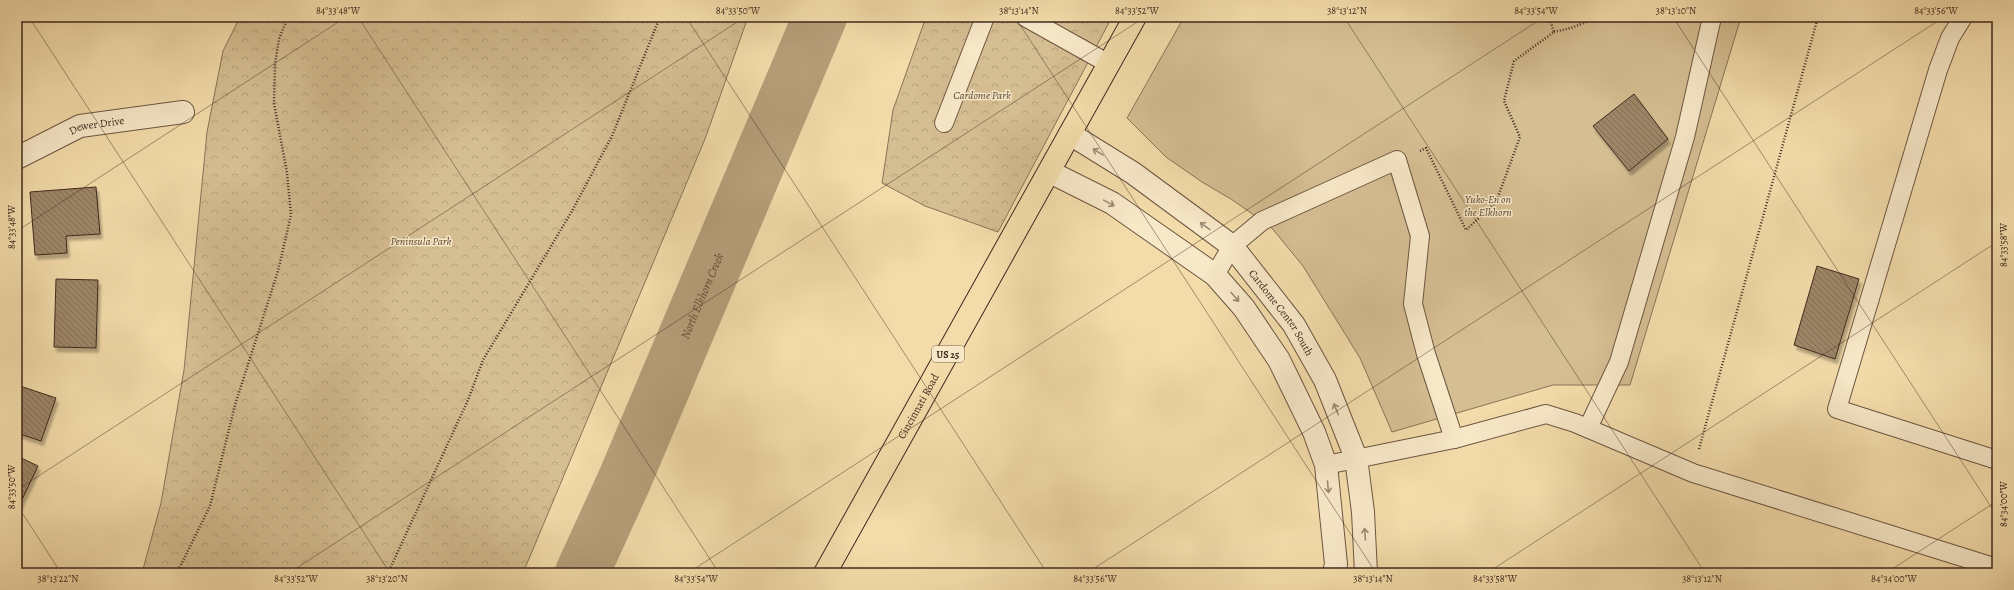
<svg xmlns="http://www.w3.org/2000/svg" width="2014" height="590" font-family="Alegreya,serif">
	<style>
		.green { fill: #d5be92; stroke: #8a7458 }
		.park { fill: url(#park-crowns); stroke: #8a7458 }
		.lines { fill: none; stroke-linecap: round; stroke-linejoin: round }
		.river { stroke: #b69f7a; stroke-width: 54 }
		.building { fill: url(#building-back-hatch); stroke: #40291e; filter: url(#shadow) }
		.service-casing { stroke: #6d5641; stroke-width: 20 }
		.minor-casing { stroke: #6d5641; stroke-width: 24 }
		.primary-casing { stroke: #40291e; stroke-width: 24 }
		.path { stroke: #40291e; stroke-width: 2.5; stroke-dasharray: 1 2; stroke-linecap: butt }
		.service { stroke: #f7e8c8; stroke-width: 18 }
		.minor { stroke: #f7e8c8; stroke-width: 22 }
		.primary { stroke: #f3dcaa; stroke-width: 22 }
		.oneway { stroke: #9c8873 }
		.ticks { fill: none; stroke: #40291e; stroke-width: 1; stroke-opacity: 0.45 }
		.labels { text-anchor: middle; stroke-width: 3; stroke-linejoin: round; paint-order: stroke }
		.shield { fill: #f7e8c8; stroke: #776251; stroke-width: 1 }
		.shield-label { font-size: 10px; font-weight: bold; fill: #40291e }
		.park-label { font-size: 11px; font-style: italic; fill: #5e4735; stroke: #f7e8c8 }
		.street-label { font-size: 11px; fill: #40291e; stroke: #f7e8c8 }
		.water-label { font-size: 12px; font-style: italic; fill: #634c3a; stroke: #f7e8c8 }
		.neatline { fill: none; stroke: #40291e; stroke-width: 1.5 }
		.ticks-label { font-size: 10px; text-anchor: middle; fill: #40291e }
	</style>
	<defs>
		<pattern id="park-crowns" width="20" height="18" patternUnits="userSpaceOnUse"><rect width="20" height="18" fill="#d5be92"/><path d="M2 6a3 3 0 1 1 6 0M12 15a3 3 0 1 1 6 0" fill="none" stroke="#b8a37d"/></pattern>
		<pattern id="building-back-hatch" width="6" height="6" patternUnits="userSpaceOnUse"><rect width="6" height="6" fill="#9d8667"/><path d="M-1 5l2 2M0 0l6 6M5-1l2 2" fill="none" stroke="#816e54"/></pattern>
		<filter id="shadow"><feDropShadow dx="2.5" dy="4.5" stdDeviation="1" flood-color="#0004"/></filter>
	</defs>
	<rect width="100%" height="100%" fill="#f3dcaa"/>
	<filter id="stains"><feTurbulence type="fractalNoise" baseFrequency=".005" numOctaves="4"/><feColorMatrix values="0 0 0 0 .2 0 0 0 0 .09 0 0 0 0 .02 0 0 0 .5 -.17"/></filter>
	<radialGradient id="worn" r=".72"><stop offset=".6" stop-color="#630" stop-opacity="0"/><stop offset="1" stop-color="#630" stop-opacity=".3"/></radialGradient>
	<!-- green -->
	<path class="green" d="M1184,17h557l-111,368h-77l-161,47 -32,-74 -57,-92 -32,-39 -40,-28 -29,-17 -36,-25 -39,-39z"/>
	<!-- park -->
	<g class="park">
		<path d="M240,17h508l-43,122 -182,434h-381l19,-70 23,-133 23,-238 16,-81z"/>
		<path d="M926,17h186l-114,215 -73,-26 -43,-23 11,-73z"/>
	</g>
	<g class="lines">
		<!-- river -->
		<path class="river" id="s1" d="M582,573l42,-92 196,-464"/>
	</g>
	<!-- building -->
	<g class="building">
		<path d="M1634,94l34,45 -39,32 -36,-45z"/>
		<path d="M96,187l4,47 -34,2 1,17 -32,2 -5,-63z"/>
		<path d="M1817,266l42,13 -24,80 -41,-14z"/>
		<path d="M56,279l42,1 -2,68 -42,-1z"/>
		<path d="M17,385l39,13 -15,43 -24,-8z"/>
		<path d="M17,456l21,10 -21,44z"/>
	</g>
	<g class="lines">
		<!-- service casing -->
		<g class="service-casing">
			<g id="service">
				<path d="M1025,17l84,47"/>
				<path d="M1963,17l-13,21 -12,32 -101,339 160,51"/>
				<path d="M944,123l41,-106"/>
				<path d="M1215,275l17,-29 30,-25 135,-61 23,76 -7,68 13,50 28,85"/>
				<path d="M1588,428l31,-66 66,-225 27,-120"/>
				<path d="M1326,465l128,-26 92,-25 29,9 118,50 304,95"/>
			</g>
		</g>
		<!-- minor casing -->
		<g class="minor-casing">
			<g id="minor">
				<path id="s2" d="M1070,134l63,39 99,73 62,79 31,55 31,78 7,54 3,61"/>
				<path id="s3" d="M17,158l63,-32 103,-14"/>
				<path d="M1050,172l62,31 103,72 29,33 35,52 35,72 12,33 10,99 -2,9"/>
			</g>
		</g>
		<!-- primary casing -->
		<g class="primary-casing">
			<g id="primary">
				<path id="s4" d="M825,573l310,-556"/>
			</g>
		</g>
		<!-- path -->
		<g class="path">
			<path d="M1554,32l17,-4 28,-11"/>
			<path d="M1420,151l6,-3 40,82 30,-28 24,-65 -16,-36 10,-40 40,-29 -5,-15"/>
			<path d="M1699,449l119,-432"/>
			<path d="M177,573l33,-67 25,-101 43,-134 13,-56 -4,-42 -13,-70 1,-39 4,-25 9,-22"/>
			<path d="M388,573l80,-173 15,-40 89,-149 40,-75 48,-119"/>
		</g>
		<!-- service -->
		<use href="#service" class="service"/>
		<!-- minor -->
		<use href="#minor" class="minor"/>
		<!-- primary -->
		<use href="#primary" class="primary"/>
	</g>
	<!-- one-way arrows -->
	<defs><path id="oneway-shaft" d="M-6 0H5M1.5-3L5.5 0L1.5 3" fill="none" stroke-width="1.6" stroke-linecap="round" stroke-linejoin="round"/></defs>
	<g class="oneway">
		<use href="#oneway-shaft" transform="translate(1098 152) rotate(-148)"/>
		<use href="#oneway-shaft" transform="translate(1109 203) rotate(29)"/>
		<use href="#oneway-shaft" transform="translate(1205 226) rotate(-144)"/>
		<use href="#oneway-shaft" transform="translate(1235 297) rotate(49)"/>
		<use href="#oneway-shaft" transform="translate(1336 409) rotate(-112)"/>
		<use href="#oneway-shaft" transform="translate(1328 487) rotate(85)"/>
		<use href="#oneway-shaft" transform="translate(1365 534) rotate(-94)"/>
	</g>
	<!-- ticks -->
	<path class="ticks" d="M29,17l361,556M358,17l361,556M686,17l361,556M1015,17l361,556M1344,17l361,556M1673,17l324,499M17,231l329,-214M17,490l728,-473M17,505l44,68M289,573l856,-556M688,573l856,-556M1087,573l857,-556M1487,573l510,-331M1886,573l111,-72"/>
	<g class="labels">
		<!-- shield labels -->
		<rect class="shield" x="932" y="346" width="32" height="16" rx="3"/>
		<g class="shield-label">
			<text x="948" y="358">US 25</text>
		</g>
		<!-- park labels -->
		<g class="park-label">
			<text x="982" y="99">Cardome Park</text>
			<text x="1488" y="203">Yuko-En on<tspan x="1488" dy="13">the Elkhorn</tspan></text>
			<text x="421" y="245">Peninsula Park</text>
		</g>
		<!-- street labels -->
		<g class="street-label">
			<text dy="4" stroke="none"><textPath href="#s3" startOffset="87">Dewer Drive</textPath></text>
			<text dy="4" stroke="none"><textPath href="#s2" startOffset="280">Cardome Center South</textPath></text>
			<text dy="4" stroke="none"><textPath href="#s4" startOffset="191">Cincinnati Road</textPath></text>
		</g>
		<!-- water labels -->
		<g class="water-label">
			<text dy="4" stroke="none"><textPath href="#s1" startOffset="302">North Elkhorn Creek</textPath></text>
		</g>
	</g>
	<!-- margin -->
	<rect width="2014" height="590" fill="none" stroke="#f3dcaa" stroke-width="44"/>
	<rect x="22" y="22" width="1970" height="546" class="neatline"/>
	<g class="ticks-label">
		<text x="338" y="14">84°33'48"W</text>
		<text x="738" y="14">84°33'50"W</text>
		<text x="1019" y="14">38°13'14"N</text>
		<text x="1137" y="14">84°33'52"W</text>
		<text x="1347" y="14">38°13'12"N</text>
		<text x="1536" y="14">84°33'54"W</text>
		<text x="1676" y="14">38°13'10"N</text>
		<text x="1936" y="14">84°33'56"W</text>
		<text transform="translate(11 227) rotate(-90)" y="4">84°33'48"W</text>
		<text transform="translate(2003 245) rotate(-90)" y="4">84°33'58"W</text>
		<text transform="translate(11 487) rotate(-90)" y="4">84°33'50"W</text>
		<text transform="translate(2003 504) rotate(-90)" y="4">84°34'00"W</text>
		<text x="58" y="582">38°13'22"N</text>
		<text x="296" y="582">84°33'52"W</text>
		<text x="387" y="582">38°13'20"N</text>
		<text x="696" y="582">84°33'54"W</text>
		<text x="1095" y="582">84°33'56"W</text>
		<text x="1373" y="582">38°13'14"N</text>
		<text x="1495" y="582">84°33'58"W</text>
		<text x="1702" y="582">38°13'12"N</text>
		<text x="1894" y="582">84°34'00"W</text>
	</g>
	<rect width="100%" height="100%" filter="url(#stains)"/>
	<rect width="100%" height="100%" fill="url(#worn)"/>
</svg>
